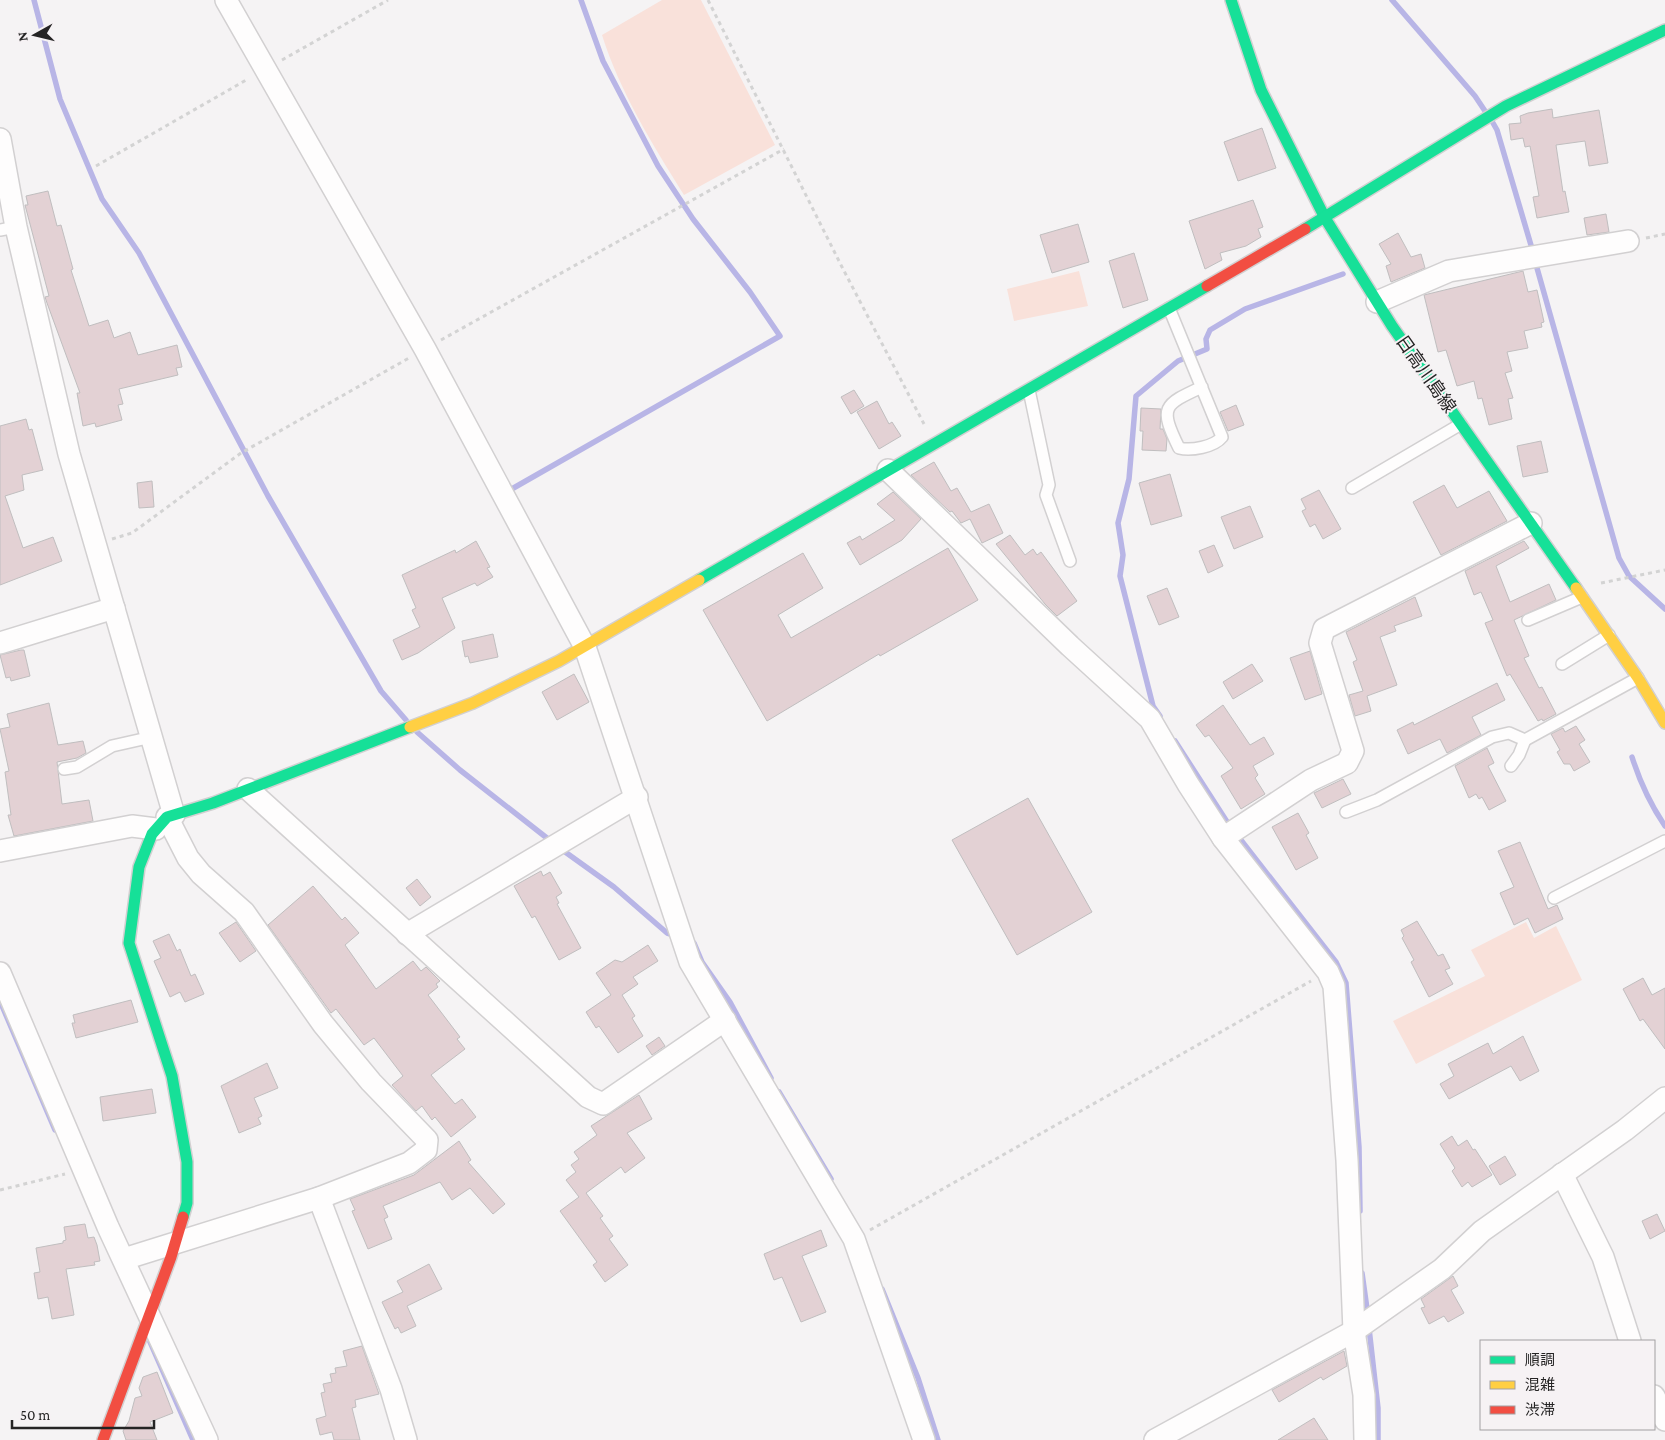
<svg xmlns="http://www.w3.org/2000/svg" width="1665" height="1440" font-family="'Crimson Pro','Noto Sans JP',serif">
	<style>
		.green { fill: #f9e1da }
		.lines { fill: none; stroke-linecap: round; stroke-linejoin: round }
		.stream { stroke: #b8b5e6; stroke-width: 5.5 }
		.building { fill: #e3d1d4; stroke: #c0bebf }
		.lane-casing { stroke: #d2d0d1; stroke-width: 14 }
		.street-casing { stroke: #d2d0d1; stroke-width: 24 }
		.fast-casing { stroke: #d2d0d1; stroke-width: 14 }
		.slow-casing { stroke: #d2d0d1; stroke-width: 14 }
		.jam-casing { stroke: #d2d0d1; stroke-width: 14 }
		.path { stroke: #d3d3d3; stroke-width: 3; stroke-dasharray: 4 4; stroke-linecap: butt }
		.lane { stroke: #fefdfd; stroke-width: 11 }
		.street { stroke: #fefdfd; stroke-width: 21 }
		.fast { stroke: #16e098; stroke-width: 11 }
		.slow { stroke: #ffcf43; stroke-width: 11 }
		.jam { stroke: #f24e42; stroke-width: 11 }
		.labels { text-anchor: middle; stroke-width: 4; stroke-linejoin: round; paint-order: stroke }
		.street-label { font-size: 18px; fill: #252424; stroke: #f6f2f4 }
	</style>
	<rect width="100%" height="100%" fill="#f5f3f4"/>
	<!-- green -->
	<g class="green">
		<path d="M662,0h39l74,145 -91,50c-32,-51 -64,-103 -82,-160z"/>
		<path d="M1079,271l9,35 -74,15 -7,-32z"/>
		<path d="M1526,922l8,16 22,-12 26,54 -166,84 -23,-43 92,-45 -14,-26z"/>
	</g>
	<g class="lines">
		<!-- stream -->
		<g class="stream">
			<path d="M34,0l26,99 42,100 37,54 129,243 113,195 25,29"/>
			<path d="M1392,0l83,96 10,15"/>
			<path d="M1493,123l4,7 36,122"/>
			<path d="M1535,261l84,297 10,18 36,33"/>
			<path d="M510,490l270,-154 -30,-44 -57,-73 -35,-53 -55,-105 -22,-61"/>
			<path d="M1160,716l-7,-10 -33,-130 3,-21 -5,-32 11,-44 7,-83 42,-35 29,-12 -1,-10 4,-9 35,-21 98,-35"/>
			<path d="M417,732l43,38 92,72"/>
			<path d="M1175,741l56,87"/>
			<path d="M1632,757c8,25 18,47 33,69"/>
			<path d="M1237,835l99,127 10,21 13,164 1,64"/>
			<path d="M561,849l53,38 53,46 10,3"/>
			<path d="M694,943l8,19 28,40 41,76"/>
			<path d="M0,1001l55,129"/>
			<path d="M779,1092l52,87"/>
			<path d="M1362,1273l6,43"/>
			<path d="M882,1289l36,89 20,62"/>
			<path d="M1369,1328l9,80v32"/>
			<path d="M150,1342l43,98"/>
		</g>
	</g>
	<!-- building -->
	<g class="building">
		<path d="M1552,109l1,9 46,-8 9,53 -19,3 -4,-25 -29,4 7,47 2,-1 4,21 -32,6 -4,-21 6,-1 -9,-50 -5,1 -2,-9 -12,2 -2,-16 12,-1 -1,-7 8,-3z"/>
		<path d="M1262,128l14,40 -38,13 -14,-39z"/>
		<path d="M48,191l9,35 4,-1 12,44 -2,1 18,56 19,-6 6,18 16,-6 8,23 39,-10 5,22 -6,1 2,7 -59,14 4,15 -5,1 4,15 -26,7 -1,-4 -12,3 -6,-33h3l-33,-90 -2,-6 4,-1 -24,-91h3l-2,-9z"/>
		<path d="M1253,200l10,27 -5,2 3,8 -15,9 -26,7 2,7 -17,9 -16,-48z"/>
		<path d="M1606,214l3,18 -22,3 -3,-17z"/>
		<path d="M1078,224l11,38 -37,11 -12,-38z"/>
		<path d="M1398,233l13,24 10,-3 4,14 -34,14 -5,-16 5,-2 -12,-20z"/>
		<path d="M1134,253l14,47 -25,8 -14,-47z"/>
		<path d="M1523,271l5,21 9,-2 7,32 -3,1 1,4 -18,4 4,17 -21,4 5,19 -7,2 8,25 -5,1 4,20 -23,6 -7,-27 -4,1 -4,-18 -17,5 -11,-36 -8,2 -14,-57z"/>
		<path d="M854,390l10,16 -13,8 -10,-17z"/>
		<path d="M877,401l12,23 3,-2 9,14 -22,13 -22,-37z"/>
		<path d="M1236,405l8,20 -16,6 -8,-19z"/>
		<path d="M1141,408l20,1 -1,20h3l4,10 -1,12 -24,-1 1,-19h-3z"/>
		<path d="M26,419l3,11 3,-1 11,41 -21,5 2,15 -19,6 18,52 30,-11 9,24 -62,24v-159z"/>
		<path d="M1541,441l7,31 -25,5 -6,-31z"/>
		<path d="M934,462l17,29 6,-3 14,24 18,-8 14,29 -21,10 -12,-24 -9,4 -9,-12 -2,1 -39,-37z"/>
		<path d="M1170,474l12,42 -31,9 -12,-42z"/>
		<path d="M152,481l2,26 -15,1 -2,-25z"/>
		<path d="M1444,485l13,23 32,-17 18,30 -66,34 -28,-53z"/>
		<path d="M1319,490l22,39 -18,10 -8,-15 -5,3 -8,-16 4,-2 -5,-10z"/>
		<path d="M893,492l28,27 -19,21 -42,25 -13,-22 13,-7 2,4 33,-20 -18,-16z"/>
		<path d="M1250,506l13,31 -29,12 -13,-32z"/>
		<path d="M1010,535l15,20 8,-6 4,6 4,-3 36,49 -20,15 -12,-12 -49,-60z"/>
		<path d="M476,541l14,26 -3,1 6,9 -16,9 -2,-3 -33,15 13,30 -37,25 -16,7 -9,-20 27,-13 -8,-17 4,-2 -14,-33 53,-25 1,3z"/>
		<path d="M1524,541l5,7 -33,18 14,36 39,-18 7,16 -42,20 15,36 -5,2 15,30 3,-1 14,27 -13,7 -1,-2 -4,2 -28,-47 -3,2 -22,-53 8,-3 -12,-28 -7,3 -9,-24z"/>
		<path d="M1214,545l9,21 -15,7 -9,-22z"/>
		<path d="M948,548l30,52 -98,56 -1,-2 -112,67 -64,-111 100,-57 20,35 -45,27 13,23z"/>
		<path d="M1167,588l12,29 -20,8 -12,-29z"/>
		<path d="M1415,597l7,19 -28,10 2,5 -16,6 17,48 -30,11 4,15 -16,5 -6,-21 14,-4 -10,-29 4,-2 -11,-28z"/>
		<path d="M493,634l5,23 -28,6 -2,-7 -3,1 -3,-16z"/>
		<path d="M21,650h3l6,26 -19,5 -1,-4 -4,1 -6,-23z"/>
		<path d="M1310,651l12,43 -17,6 -15,-42z"/>
		<path d="M1252,664l11,17 -30,18 -10,-17z"/>
		<path d="M574,674l15,28 -32,18 -15,-28z"/>
		<path d="M1497,683l8,17 -33,17 9,18 -34,18 -7,-14 -32,15 -11,-24 16,-8 1,3z"/>
		<path d="M49,703l9,42 25,-4 3,12 -9,5 -20,4 5,42 27,-4 4,21 -79,15 -6,-21h3l-6,-43 4,-1 -9,-42 10,-2 -3,-13z"/>
		<path d="M1223,705l27,40 14,-8 10,17 -21,12 5,9 -3,3 10,16 -24,15 -20,-33 12,-8 -24,-33 -4,2 -9,-12z"/>
		<path d="M1576,726l9,14 -6,4 11,18 -16,9 -4,-7h-6l-7,-12 3,-2 -9,-16 12,-6 2,4z"/>
		<path d="M1487,748l7,15 -6,3 18,35 -17,9 -7,-13 -3,2 -3,-5 -7,4 -14,-32z"/>
		<path d="M1343,779l8,15 -29,14 -8,-15z"/>
		<path d="M1028,798l64,114 -75,43 -65,-115z"/>
		<path d="M1298,813l11,20 -3,2 12,23 -22,12 -24,-43z"/>
		<path d="M1520,842l28,67 9,-4 6,14 -28,14 -7,-15 -14,7 -14,-32 14,-6 -16,-36z"/>
		<path d="M541,871l2,5 7,-4 12,21 -6,4 3,6 -2,1 24,44 -22,12 -24,-44 -3,2 -18,-32z"/>
		<path d="M417,879l14,18 -11,9 -14,-18z"/>
		<path d="M313,886l29,34 3,-3 14,16 -14,12 31,44 37,-28 8,10 5,-4 14,14 -4,3 2,3 -10,8 32,42 -3,2 8,10 -34,26 24,29 7,-5 14,18 -25,20 -16,-20 -3,3 -10,-14 -6,5 -24,-26 11,-9 -29,-38 -10,7 -28,-36 -5,4 -63,-88z"/>
		<path d="M1417,921l21,35 5,-2 7,14 -5,2 8,14 -24,13 -18,-35 3,-2 -12,-22 2,-2 -3,-6z"/>
		<path d="M236,922l20,29 -16,11 -21,-29z"/>
		<path d="M169,934l8,17 3,-2 11,27 4,-2 9,20 -19,8 -5,-10 -10,5 -16,-36 7,-3 -8,-17z"/>
		<path d="M648,945l10,16 -25,16 5,7 -16,11 13,21 -3,2 11,18 -25,17 -19,-27 -3,2 -10,-16 25,-17 -15,-22 19,-13 7,2z"/>
		<path d="M1643,978l9,17 13,-7v61l-22,-30 -3,2 -17,-32z"/>
		<path d="M131,1000l7,22 -62,16 -4,-15h3l-2,-8z"/>
		<path d="M1523,1036l16,35 -19,10 -9,-15 -62,33 -9,-15 14,-8 -6,-12 40,-21 5,11z"/>
		<path d="M659,1037l6,9 -13,9 -6,-9z"/>
		<path d="M267,1063l11,25 -24,10 8,18 -4,2 3,6 -22,9 -18,-47z"/>
		<path d="M152,1089l4,24 -53,8 -3,-24z"/>
		<path d="M639,1095l13,24 -25,14 18,25 -20,15 -4,-6 -35,26 17,23 -3,2 13,18 -4,3 19,26 -23,17 -12,-17 4,-3 -37,-51 19,-14 -13,-17 10,-8 -5,-7 8,-6 -5,-7 23,-17 -6,-9z"/>
		<path d="M1452,1136l6,10 9,-6 6,10 2,-1 17,26 -20,12 -4,-5 -6,5 -10,-16 3,-3 -15,-24z"/>
		<path d="M459,1141l12,19 -3,2 37,42 -12,10 -23,-26 -18,12 -12,-18 -57,24 5,11 -4,2 8,20 -24,10 -16,-38 3,-1 -5,-11 64,-24z"/>
		<path d="M1505,1156l11,19 -16,10 -11,-19z"/>
		<path d="M1657,1214l8,17 -15,8 -8,-18z"/>
		<path d="M85,1224l3,14 6,-1 3,8 3,16 -6,1 1,3 -29,4 8,46 -22,4 -4,-22 -10,2 -4,-26 6,-1 -4,-24 27,-5v-2l3,-1 -2,-13z"/>
		<path d="M821,1230l6,16 -25,10 24,56 -25,10 -19,-45 -8,3 -10,-26z"/>
		<path d="M429,1264l13,25 -35,17 9,20 -15,7 -3,-6 -3,2 -13,-27 21,-10 -6,-11z"/>
		<path d="M1453,1276l5,10 -7,4 13,23 -16,9 -4,-6 -15,8 -8,-16 4,-1 -4,-8z"/>
		<path d="M362,1346l17,48 -24,6 1,7 -4,1 8,32h-26l-2,-8 -12,3 -4,-16 10,-3 -5,-23 4,-1 -2,-8 9,-2 -2,-8 6,-1 -1,-5 12,-2 -4,-15z"/>
		<path d="M1344,1351l3,15 -24,14 -2,-3 -42,25 -7,-12z"/>
		<path d="M157,1372l16,41 -23,9 7,18h-31l-3,-9 6,-10 6,-23 7,-2 -3,-8 4,-11z"/>
		<path d="M1314,1418l14,22h-50z"/>
	</g>
	<g class="lines">
		<!-- lane casing -->
		<g class="lane-casing">
			<g id="lane">
				<path d="M0,230l16,-3"/>
				<path d="M1169,308l53,129c-8,10 -31,14 -43,11 -20,-41 -16,-43 23,-61"/>
				<path d="M1029,390l20,95 -3,10 24,66"/>
				<path d="M1352,488l109,-64"/>
				<path d="M1528,620l54,-23"/>
				<path d="M1562,664l47,-29"/>
				<path d="M1511,766l8,-11 6,-15"/>
				<path d="M64,769l13,-2 35,-21 40,-9"/>
				<path d="M1346,812l31,-12 115,-63 17,-4 16,7 113,-62"/>
				<path d="M1554,898l111,-57"/>
			</g>
		</g>
		<!-- street casing -->
		<g class="street-casing">
			<g id="street">
				<path d="M226,0l199,349 160,298 105,315 164,277 70,201"/>
				<path d="M0,139l16,88 53,227 105,361"/>
				<path d="M1377,302l72,-31 179,-30"/>
				<path d="M888,470l182,176 80,73 38,65 35,54 105,134 6,14 13,174 7,171 10,64 1,45"/>
				<path d="M0,643l114,-35"/>
				<path d="M248,789l340,308 15,7 122,-84"/>
				<path d="M1223,838l88,-58 36,-17 6,-12 -33,-108 4,-14 207,-106"/>
				<path d="M0,851l132,-25 24,3"/>
				<path d="M407,934l230,-137"/>
				<path d="M0,973l108,254 99,213"/>
				<path d="M1562,1174l41,83 27,84"/>
				<path d="M319,1198l72,191 15,51"/>
				<path d="M124,1259l195,-61 90,-35 17,-13 1,-10 -56,-58 -48,-58 -79,-112 -43,-38 -13,-16 -21,-41"/>
				<path d="M1654,1396l11,24"/>
				<path d="M1155,1440l199,-109 88,-62 40,-38 143,-101 40,-32"/>
			</g>
		</g>
		<!-- fast casing -->
		<g class="fast-casing">
			<g id="fast">
				<path d="M1231,0l30,90 64,128 67,108 184,262"/>
				<path d="M1305,229l201,-123 159,-76"/>
				<path d="M699,580l508,-294"/>
				<path d="M183,1217l4,-14v-41l-15,-86 -43,-133 10,-76 13,-33 15,-17 46,-14 197,-76"/>
			</g>
		</g>
		<!-- slow casing -->
		<g class="slow-casing">
			<g id="slow">
				<path d="M1576,588l62,90 27,45"/>
				<path d="M410,727l63,-24 86,-42 140,-81"/>
			</g>
		</g>
		<!-- jam casing -->
		<g class="jam-casing">
			<g id="jam">
				<path d="M1207,286l98,-57"/>
				<path d="M103,1440l68,-183 12,-40"/>
			</g>
		</g>
		<!-- path -->
		<g class="path">
			<path d="M708,0l134,267 82,157"/>
			<path d="M282,60l106,-60"/>
			<path d="M96,166l152,-87"/>
			<path d="M1646,238l19,-4"/>
			<path d="M441,340l343,-191"/>
			<path d="M112,539l20,-6 109,-80 168,-95"/>
			<path d="M1601,583l64,-13"/>
			<path d="M0,1190l65,-16"/>
			<path d="M870,1230l441,-249"/>
		</g>
		<!-- lane -->
		<use href="#lane" class="lane"/>
		<!-- street -->
		<use href="#street" class="street"/>
		<!-- fast -->
		<use href="#fast" class="fast"/>
		<!-- slow -->
		<use href="#slow" class="slow"/>
		<!-- jam -->
		<use href="#jam" class="jam"/>
	</g>
	<g class="labels">
		<!-- street labels -->
		<g class="street-label">
			<text transform="translate(1426 374) rotate(55)" y="6">日高川島線</text>
		</g>
	</g>
	<!-- legend -->
	<rect x="1480" y="1340" width="175" height="90" fill="#f6f2f4" stroke="#a2a0a1"/>
	<rect x="1490" y="1356" width="25" height="8" fill="#16e098" stroke="#a2a0a1"/>
	<text x="1525" y="1365" font-size="15" fill="#252424">順調</text>
	<rect x="1490" y="1381" width="25" height="8" fill="#ffcf43" stroke="#a2a0a1"/>
	<text x="1525" y="1390" font-size="15" fill="#252424">混雑</text>
	<rect x="1490" y="1406" width="25" height="8" fill="#f24e42" stroke="#a2a0a1"/>
	<text x="1525" y="1415" font-size="15" fill="#252424">渋滞</text>
	<!-- north arrow -->
	<g transform="translate(35 35) rotate(262)" stroke="#f6f2f4" stroke-width="4" paint-order="stroke">
	<path d="M0-4L9 19L0 12L-9 19Z" fill="#252424"/>
	<text y="-8" font-size="14" font-weight="bold" text-anchor="middle" fill="#252424">N</text>
	</g>
	<!-- scale -->
	<path d="M12 1420v8h142v-8" fill="none" stroke="#252424" stroke-width="2.5"/>
	<text x="20" y="1420" font-size="15" fill="#252424" stroke="#f6f2f4" stroke-width="4" paint-order="stroke">50 m</text>
</svg>
